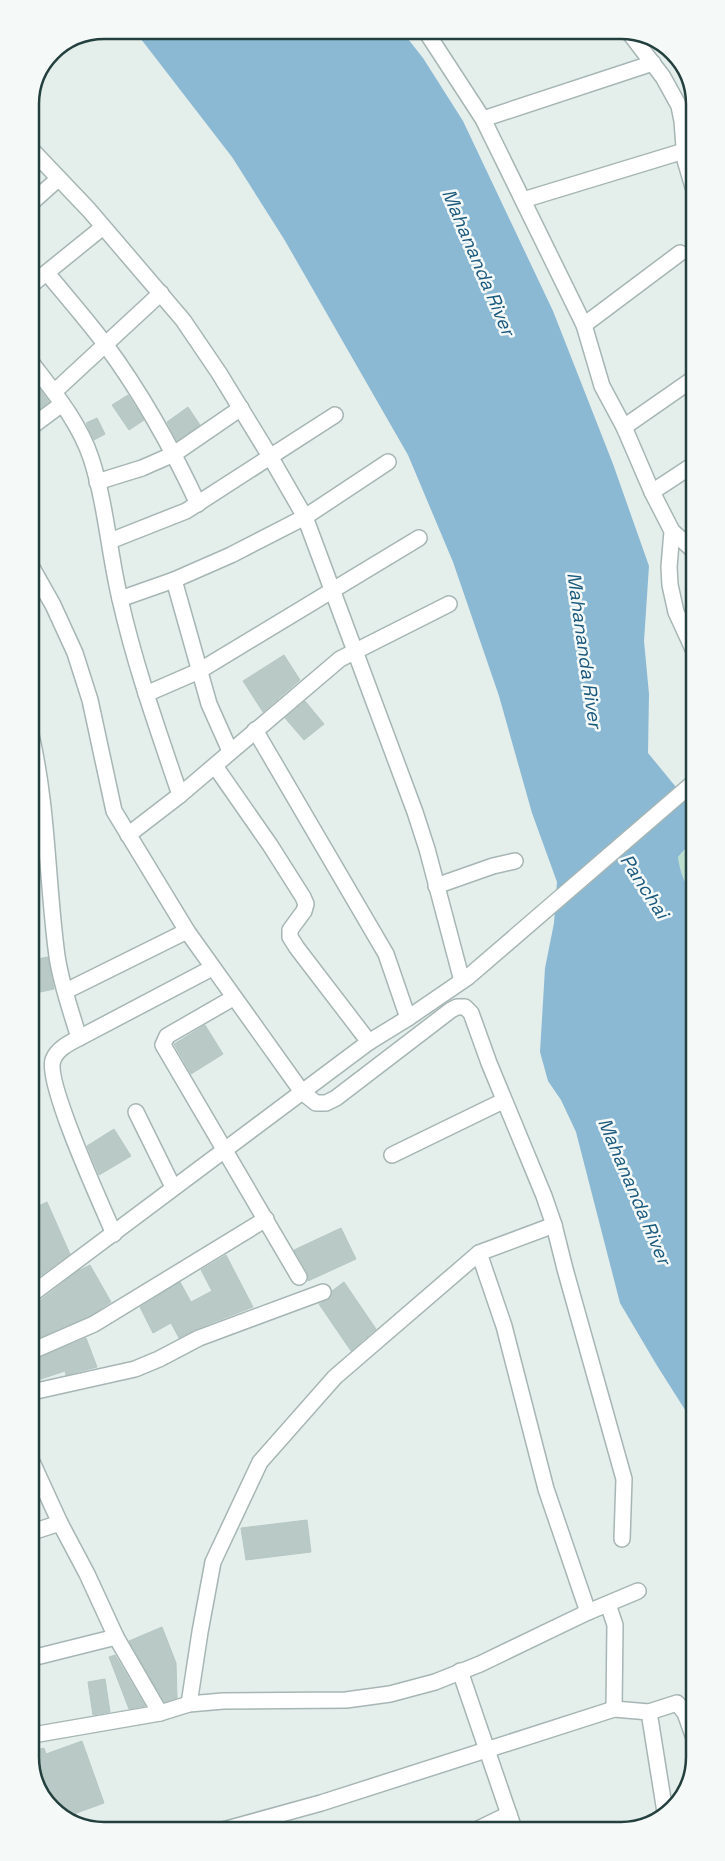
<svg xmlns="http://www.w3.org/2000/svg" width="725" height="1861" font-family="'Space Grotesk',sans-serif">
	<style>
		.green { fill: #bddfcd }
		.water { fill: #8bb9d3 }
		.building { fill: #b9c9c5; stroke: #b6c8c4 }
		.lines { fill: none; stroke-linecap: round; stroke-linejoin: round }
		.minor-casing { stroke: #a6b6b4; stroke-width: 18 }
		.minor { stroke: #fff; stroke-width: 15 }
		.labels { text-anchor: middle; stroke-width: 5; stroke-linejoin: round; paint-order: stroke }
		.water-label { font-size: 19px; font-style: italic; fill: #1b597d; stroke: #f5faf8 }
		.rim { fill: none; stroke: #23403e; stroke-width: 2.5 }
	</style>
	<rect width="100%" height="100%" fill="#e4eeeb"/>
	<!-- green -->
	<path class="green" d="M688,847l6,2v46c-10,-11 -14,-24 -16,-38z"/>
	<!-- water -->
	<path class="water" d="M134,30h267l22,28 40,63 90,190 60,153 36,102 -5,75 5,53 -1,59 46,56v40l-7,-2 -9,10c2,14 6,27 16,38v529l-38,-60 -36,-61 -44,-171 -15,-32 -13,-19 -8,-29 5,-84 9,-45 3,-41 -25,-69 -33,-117 -46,-134 -45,-107 -124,-216 -52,-82z"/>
	<!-- building -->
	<g class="building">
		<path d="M31,377l18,25 -18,14z"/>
		<path d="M128,395l16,25 -15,10 -17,-25z"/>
		<path d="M188,407l12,18 -23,16 -10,-19z"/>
		<path d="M97,418l8,16 -11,6 -8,-17z"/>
		<path d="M284,655l16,25 -37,32 -20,-31z"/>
		<path d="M305,701l19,23 -20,16 -19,-22z"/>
		<path d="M48,957l6,32 -23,5v-34z"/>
		<path d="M205,1025l18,29 -32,20 -17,-30z"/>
		<path d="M114,1129l17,27 -32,19 -12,-29z"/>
		<path d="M47,1202l23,52 -38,28v-73z"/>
		<path d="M341,1228l15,31 -48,22 -1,-9 -13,-22z"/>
		<path d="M226,1255l27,52 -57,22 -17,9 -8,-15 -18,10 -13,-26 40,-25 11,20 21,-11 -11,-21z"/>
		<path d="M90,1265l21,37 -21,14 -58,25v-38l6,-1 40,-31z"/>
		<path d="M344,1282l32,47 -25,22 -32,-47 11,-6 2,-7z"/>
		<path d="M86,1338l11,29 -31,8 -1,-4 -33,11v-22z"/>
		<path d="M307,1520l4,32 -65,8 -5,-32z"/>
		<path d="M162,1627l14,36 1,35 -13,4 -35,-61z"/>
		<path d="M115,1655l30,51 -16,3 -20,-52z"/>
		<path d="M105,1679l5,33 -17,3 -5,-33z"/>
		<path d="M82,1741l22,62 -41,15 -4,-2 -26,-39v-26l11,-3 2,6z"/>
	</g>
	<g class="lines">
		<!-- minor casing -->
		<g class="minor-casing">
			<g id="minor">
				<path d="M425,30l58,89 101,206 18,61 22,41 28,65 20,39 -3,36 1,18 6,27 17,37"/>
				<path d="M628,31l35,46 16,29 3,15 3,39 8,27"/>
				<path d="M483,119l170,-56"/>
				<path d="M30,148l59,62 94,110 36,53 52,85 34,59 110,295 12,37 35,132"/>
				<path d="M523,200l161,-49"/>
				<path d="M30,204l28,-25"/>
				<path d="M47,273c19,23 40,47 58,71 37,50 67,104 93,160"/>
				<path d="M30,286l73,-59"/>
				<path d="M584,325l96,-72"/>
				<path d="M31,362c22,29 48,60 60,96 15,46 18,95 29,141 15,67 38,131 60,196"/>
				<path d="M54,392l107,-99"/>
				<path d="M31,427l31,-23"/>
				<path d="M624,427l69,-48"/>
				<path d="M97,482l45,-14 32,-14 67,-46"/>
				<path d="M652,492l41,-27"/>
				<path d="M672,531l21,19"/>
				<path d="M110,541l76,-30 149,-96"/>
				<path d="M31,566l22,39 22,48 15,47 24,111 73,120 115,161 14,11h10l10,-5 115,-88 6,-3h8l6,6 18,50 55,133 10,29 11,44 59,210 -2,60"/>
				<path d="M174,580l35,124 21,47"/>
				<path d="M120,599l54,-19 57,-25 74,-38 83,-55"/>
				<path d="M146,694l53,-23 220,-133"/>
				<path d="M255,730l131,224 22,64"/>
				<path d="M31,735c17,72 16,148 26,221 4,28 14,55 22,82"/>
				<path d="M215,766l55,79 33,52 3,7 -2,7 -14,19v7l7,11 72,94"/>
				<path d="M128,835l52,-40 160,-136 109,-55"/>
				<path d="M436,886l57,-20 22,-5"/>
				<path d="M66,991l121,-60"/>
				<path d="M233,998l-66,38 -4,9 136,232"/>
				<path d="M136,1112l37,75"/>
				<path d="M392,1155l111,-54"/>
				<path d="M114,1234c-12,-28 -69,-152 -61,-174 4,-11 16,-17 26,-22l133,-70"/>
				<path d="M479,1253l25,73 42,163 42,123"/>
				<path d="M32,1294l337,-252 39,-24 60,-41 225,-194"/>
				<path d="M32,1351l62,-27 172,-105"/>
				<path d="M32,1392l103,-23 24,-10 40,-21 124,-46"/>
				<path d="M32,1462l28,61 27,51 29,63 44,76"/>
				<path d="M32,1532l28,-9"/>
				<path d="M608,1604l7,21 -1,84 35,3 28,-9 8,10 10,28"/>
				<path d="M32,1658l84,-21"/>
				<path d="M460,1671l54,158"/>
				<path d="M189,1704l11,-72 13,-70 47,-100 75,-85 144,-124 75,-28"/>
				<path d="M649,1712l16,100"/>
				<path d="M33,1735l127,-22 29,-9 34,-3 123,-1 44,-6 45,-12 45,-18 108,-52 50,-21"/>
				<path d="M478,1829l31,-15"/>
				<path d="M223,1830l98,-27 293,-94"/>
			</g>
		</g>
		<!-- minor -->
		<use href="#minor" class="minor"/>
	</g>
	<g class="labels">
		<!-- water labels -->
		<g class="water-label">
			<text transform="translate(479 262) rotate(67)" y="7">Mahananda River</text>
			<text transform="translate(585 650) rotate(82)" y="7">Mahananda River</text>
			<text transform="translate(645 886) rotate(57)" y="7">Panchai</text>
			<text transform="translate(635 1191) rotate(67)" y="7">Mahananda River</text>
		</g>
	</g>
	<!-- crop -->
	<path d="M0 0H725V1861H0ZM104 39H621A65 65 0 0 1 686 104V1757A65 65 0 0 1 621 1822H104A65 65 0 0 1 39 1757V104A65 65 0 0 1 104 39Z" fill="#f5faf8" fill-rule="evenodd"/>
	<path class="rim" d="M104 39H621A65 65 0 0 1 686 104V1757A65 65 0 0 1 621 1822H104A65 65 0 0 1 39 1757V104A65 65 0 0 1 104 39Z"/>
</svg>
